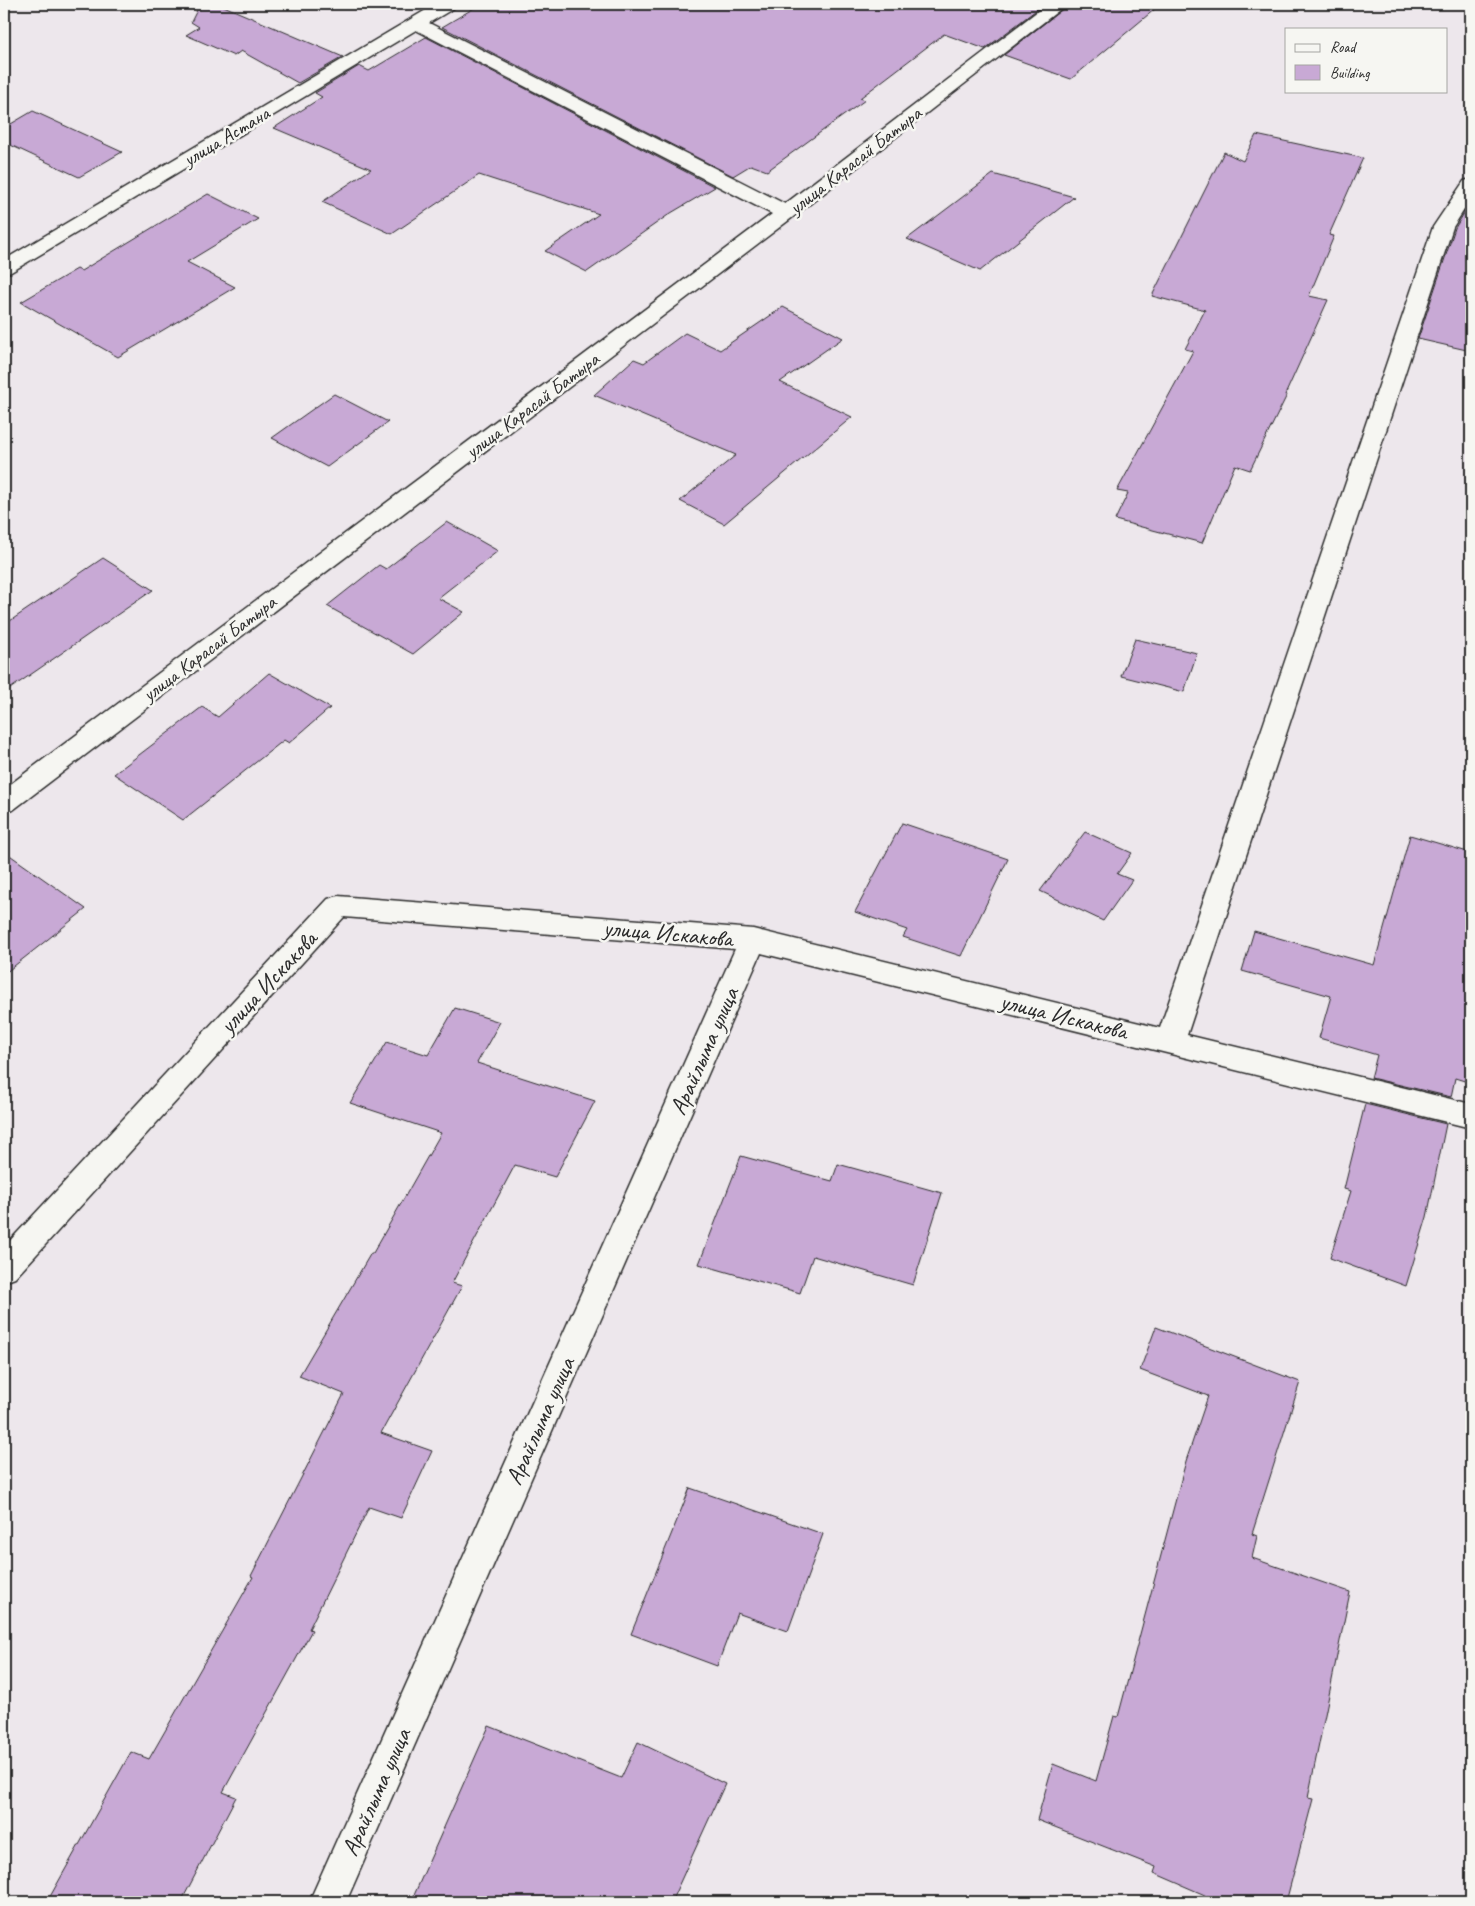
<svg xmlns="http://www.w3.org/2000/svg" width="1475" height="1906" font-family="Caveat,sans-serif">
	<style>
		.building { fill: #c8a9d5; stroke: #2b2b2b }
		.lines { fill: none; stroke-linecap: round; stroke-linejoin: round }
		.street-casing { stroke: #2b2b2b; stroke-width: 3 }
		.street { fill: #f6f6f2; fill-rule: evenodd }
		.labels { text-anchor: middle; stroke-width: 5; stroke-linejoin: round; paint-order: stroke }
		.far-street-label { font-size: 20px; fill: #2b2b2b; stroke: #f6f6f2 }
		.street-label { font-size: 24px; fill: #2b2b2b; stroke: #f6f6f2 }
	</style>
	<rect width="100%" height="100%" fill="#ede7ec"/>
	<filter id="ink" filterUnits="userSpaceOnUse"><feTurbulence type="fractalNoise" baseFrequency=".02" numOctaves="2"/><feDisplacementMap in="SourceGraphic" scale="10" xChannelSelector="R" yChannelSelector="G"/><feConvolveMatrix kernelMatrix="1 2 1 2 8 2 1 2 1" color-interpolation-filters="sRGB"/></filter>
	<g filter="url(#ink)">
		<!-- building -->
		<g class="building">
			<path d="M200,4h19l124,53 -45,26 -57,-32 -7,5 -48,-21 13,-8 -8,-5z"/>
			<path d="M481,4h563l-59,45 -41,-15 -84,64 5,2 -98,71 -16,-6 -18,11 -291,-149z"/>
			<path d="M1069,4h92l-90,75 -67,-24z"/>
			<path d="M426,37l289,150 -44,26 -84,59 -42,-21 54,-37 -120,-39 -87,59 -70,-32 49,-33 -97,-41 48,-31 -7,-4 44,-27 10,5z"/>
			<path d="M33,111l89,41 -43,25 -75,-35v-14z"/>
			<path d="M1256,135l107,23 -34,77 5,1 -25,60 19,4 -43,95h2l-37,75 -15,-5 -33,78 -87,-23 13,-27 -11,-2 76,-140 -8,-2 20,-39 -53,-14 72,-144 19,9z"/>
			<path d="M993,174l81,23 -94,74 -73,-32z"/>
			<path d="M208,194l50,25 -71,43 48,25 -117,70 -97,-55 56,-33 4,2z"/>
			<path d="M1471,202v149l-53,-12 37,-111z"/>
			<path d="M783,307l60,31 -63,44 72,35 -128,107 -44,-23 56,-46 -142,-60 40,-36 10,4 41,-30 35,17z"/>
			<path d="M334,394l54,28 -61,45 -55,-29z"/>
			<path d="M447,522l51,29 -60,47 26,14 -51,42 -86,-48 52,-41 7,4z"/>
			<path d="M103,558l50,32 -149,103v-68z"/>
			<path d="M1135,639l62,14 -13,39 -63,-16z"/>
			<path d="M269,673l61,35 -41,35 -5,-3 -101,80 -69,-46 88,-67 16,10z"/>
			<path d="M902,823l106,36 -47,97 -58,-19 4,-7 -52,-18z"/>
			<path d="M1085,832l47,21 -15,21 15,6 -29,41 -63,-30z"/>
			<path d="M1410,835l61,18v230l-16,-5 -4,19 -80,-19 6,-23 -58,-17 12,-42 -89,-25 12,-40 120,34z"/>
			<path d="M4,851l82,58 -82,65z"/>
			<path d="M455,1008l45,14 -23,41 118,38 -40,76 -40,-12 -63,118 10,3 -81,147 51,18 -31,67 -32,-11 -60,122 3,1 -89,162 13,5 -55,105h-134l84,-150 18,7 104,-182 -2,-1 93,-182 -45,-18 72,-123h2l68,-120 -91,-30 37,-61 41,13z"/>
			<path d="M1365,1104l81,20 -19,93 -21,69 -76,-28 21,-67 -7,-2z"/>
			<path d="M741,1156l91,25 6,-17 104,29 -29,92 -100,-29 -13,37 -101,-29z"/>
			<path d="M1156,1327l144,55 -48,152 5,2 -5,22 98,34 -42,206 5,1 -27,103h-65l-67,-29 2,-6 -119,-47 16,-56 43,17 18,-65 4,1 68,-256 22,-65 -68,-26z"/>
			<path d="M690,1488l133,46 -35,97 -51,-18 -20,53 -86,-32z"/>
			<path d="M489,1726l132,52 17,-36 87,42 -54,118h-260z"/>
		</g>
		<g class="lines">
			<!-- street casing -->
			<g class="street-casing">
				<g id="street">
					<path d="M436,4h21l-3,4 -25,15 356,181 262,-200h20l-274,213 -780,593 -9,3v-24l768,-575 -356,-184 -405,242 -7,2v-14z"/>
					<path d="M1471,179v20l-18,28 -266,808 284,69v24l-710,-175 -415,949h-37l426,-953 -391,-32 -329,361 -11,4v-35l324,-348 10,-3 415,33 407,99 273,-801 31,-46z"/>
				</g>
			</g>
			<!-- street -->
			<use href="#street" class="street"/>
		</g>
	</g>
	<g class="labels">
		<!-- far-street labels -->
		<g class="far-street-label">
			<text transform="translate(226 136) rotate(-31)" y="7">улица Астана</text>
			<text transform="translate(855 160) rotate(-38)" y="7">улица Карасай Батыра</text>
			<text transform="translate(532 405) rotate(-37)" y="7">улица Карасай Батыра</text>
			<text transform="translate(209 648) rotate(-37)" y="7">улица Карасай Батыра</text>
		</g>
		<!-- street labels -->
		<g class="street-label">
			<text transform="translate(668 933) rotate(5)" y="8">улица Искакова</text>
			<text transform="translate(268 982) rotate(-47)" y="8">улица Искакова</text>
			<text transform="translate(1064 1016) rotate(14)" y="8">улица Искакова</text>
			<text transform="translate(704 1051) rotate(-66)" y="8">Арайлыма улица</text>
			<text transform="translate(540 1421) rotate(-66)" y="8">Арайлыма улица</text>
			<text transform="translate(376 1792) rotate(-66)" y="8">Арайлыма улица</text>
		</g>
	</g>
	<!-- margin -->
	<rect width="1475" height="1906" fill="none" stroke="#f6f6f2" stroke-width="20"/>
	<rect x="10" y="10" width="1455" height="1886" fill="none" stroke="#2b2b2b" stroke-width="2" filter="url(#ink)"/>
	<!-- legend -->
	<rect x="1285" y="28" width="162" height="65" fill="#f6f6f2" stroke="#a5a5a2"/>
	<rect x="1295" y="44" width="25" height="8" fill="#f6f6f2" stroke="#a5a5a2"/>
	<text x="1330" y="52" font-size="15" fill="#2b2b2b">Road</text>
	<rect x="1295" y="65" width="25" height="15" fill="#c8a9d5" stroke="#a5a5a2"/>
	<text x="1330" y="78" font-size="15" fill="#2b2b2b">Building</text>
</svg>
